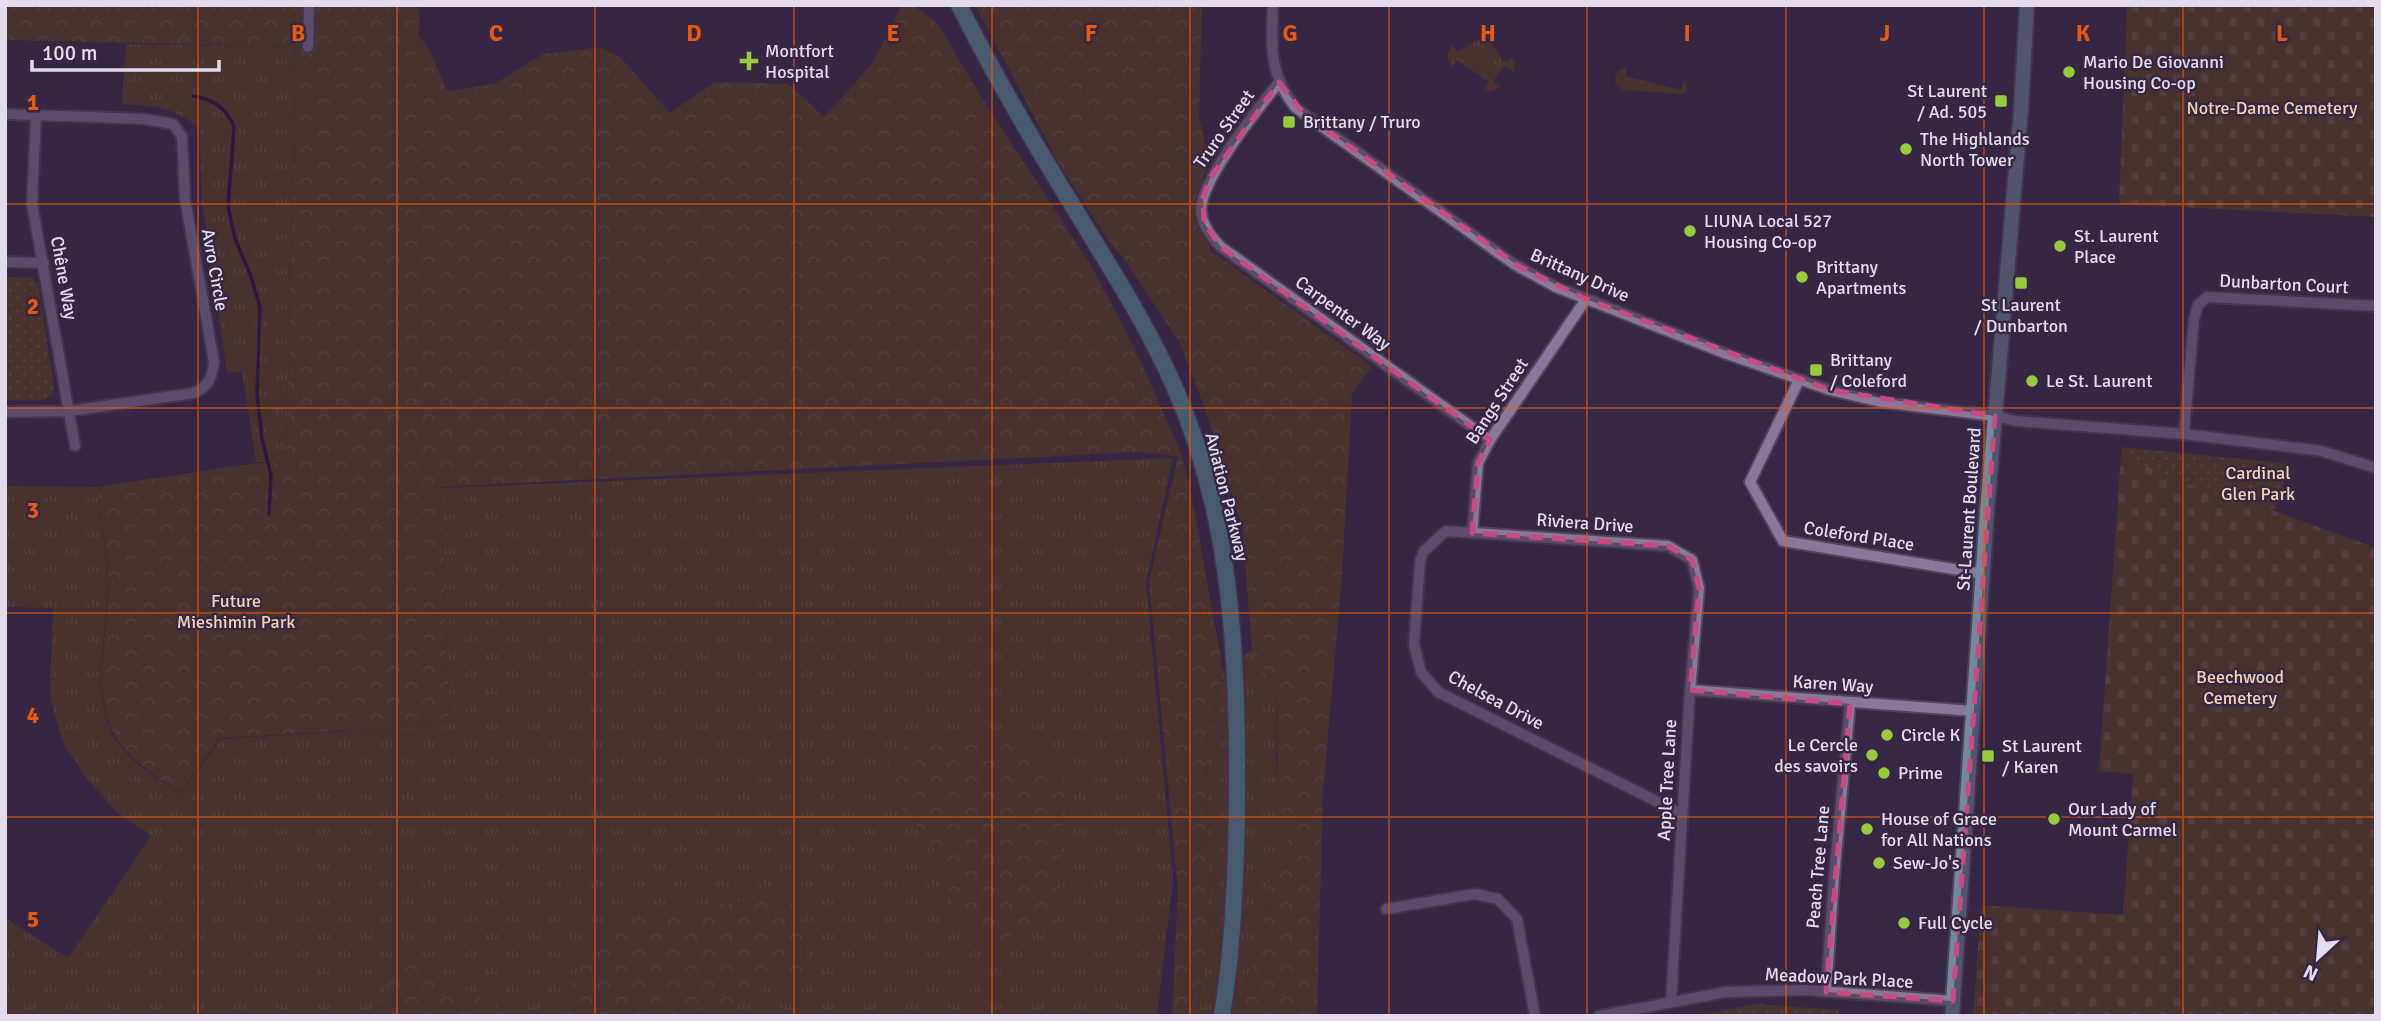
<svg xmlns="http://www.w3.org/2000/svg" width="2381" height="1021" font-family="Signika,sans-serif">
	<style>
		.grass { fill: url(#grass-tufts) }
		.forest { fill: url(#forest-crowns) }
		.cemetery { fill: url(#cemetery-stones) }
		.park { fill: url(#park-dots) }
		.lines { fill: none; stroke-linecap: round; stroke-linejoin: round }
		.stream { stroke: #29063f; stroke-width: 3.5 }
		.street-casing { stroke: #51445c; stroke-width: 14 }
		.secondary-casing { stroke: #51445c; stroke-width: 18 }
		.primary-casing { stroke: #51445c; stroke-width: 19 }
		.street { stroke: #897899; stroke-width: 10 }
		.secondary { stroke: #73899d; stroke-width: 14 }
		.primary { stroke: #5e9aa1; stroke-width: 16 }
		.marked { fill: none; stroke: #ca4980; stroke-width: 5; stroke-dasharray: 14 9; stroke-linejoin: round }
		.grid { fill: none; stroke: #e8590c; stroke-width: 2; stroke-opacity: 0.55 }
		.poi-dot { fill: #96cc3a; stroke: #362744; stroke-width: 2.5 }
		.labels { text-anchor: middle; stroke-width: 5; stroke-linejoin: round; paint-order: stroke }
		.poi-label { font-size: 18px; fill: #e4dbed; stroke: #362744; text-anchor: start }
		.park-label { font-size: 18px; fill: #f6d3af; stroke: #362744 }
		.street-label { font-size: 18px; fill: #e4dbed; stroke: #362744 }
		.grid-label { font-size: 23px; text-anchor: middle; font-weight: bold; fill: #e8590c; stroke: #362744; stroke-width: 5; stroke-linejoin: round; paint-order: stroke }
	</style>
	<defs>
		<pattern id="grass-tufts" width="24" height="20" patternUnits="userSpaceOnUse" patternTransform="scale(1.75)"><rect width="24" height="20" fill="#5f3e16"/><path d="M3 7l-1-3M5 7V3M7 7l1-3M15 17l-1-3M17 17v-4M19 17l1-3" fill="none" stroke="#765938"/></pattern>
		<pattern id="forest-crowns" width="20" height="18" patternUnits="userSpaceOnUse" patternTransform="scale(1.75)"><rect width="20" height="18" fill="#5f3e16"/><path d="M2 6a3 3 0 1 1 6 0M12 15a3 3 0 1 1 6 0" fill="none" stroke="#765938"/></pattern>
		<pattern id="cemetery-stones" width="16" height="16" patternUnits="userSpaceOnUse" patternTransform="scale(1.75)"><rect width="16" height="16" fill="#5f3e16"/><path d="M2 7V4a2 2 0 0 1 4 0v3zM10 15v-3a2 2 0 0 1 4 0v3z" fill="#765938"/></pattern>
		<pattern id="park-dots" width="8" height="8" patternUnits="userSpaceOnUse" patternTransform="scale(1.75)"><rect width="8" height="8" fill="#5f3e16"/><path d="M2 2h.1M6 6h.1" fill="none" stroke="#765938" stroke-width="1.8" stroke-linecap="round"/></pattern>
	</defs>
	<rect width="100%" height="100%" fill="#362744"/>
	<!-- grass -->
	<g class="grass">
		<path d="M1489,23l6,10 -7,5 16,24 8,-4c3,3 3,10 2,14l-10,-6 -11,15 8,6 -11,5 -6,-3 5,-7 -32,-22 -5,7 -5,-11 5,-11 6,7 32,-21 -4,-7z"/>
		<path d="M126,44l170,3 -10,415h-30l-14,-91 -15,2 -25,-170 -3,-76c-28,-20 -43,-21 -77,-23z"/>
		<path d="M1627,67l-2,9 56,14 3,-9 3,4v5l-4,4 -60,-4 -7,-5c-3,-9 2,-16 11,-18z"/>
		<path d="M1173,458l-27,124 27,298 -16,136h-1152v-98l63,40 83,-122 -36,-25 -30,-35 -21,-32 -14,-46 3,-90 -48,-1v-121l93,1c3,35 11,78 9,113 -2,45 -18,109 14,147 16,20 39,33 59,47l41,-55 229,-14 -10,-237z"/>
		<path d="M1252,650l24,41v70l4,48 10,35 -23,43 -3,45 -18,53 -5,31h-45l14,-79 -5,-191 18,-76z"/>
	</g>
	<!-- forest -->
	<g class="forest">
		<path d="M5,5h414v32l10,11 18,43 47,-7 49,-30 58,-7 21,12 48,54 45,-31 73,2 36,33 48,-53 30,-59h12l24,19 42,71 112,172 44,84 45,102 9,34 33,183 -18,76 5,191 -14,79h-24l6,-127 -29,-307 29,-125 -39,-5 -699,35 10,238 -230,13 -40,55c-20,-14 -43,-28 -58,-47 -33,-41 -16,-100 -14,-147 1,-36 -6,-75 -10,-112l158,-24 30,-1 10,-415 -291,-7z"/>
		<path d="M975,5h227l-3,112 10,45 -14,39 16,50 161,115 -20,28 -10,181 -19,218 -6,223h-76l5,-31 18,-53 3,-45 22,-43 -11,-41 -2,-112 -24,-41 -10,-124 -37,-117 -25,-66 -57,-86 -14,-15 -51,-80z"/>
		<path d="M1022,739l33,28 10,16 -10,143 -21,-3 -42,23 -40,-40 -7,-41 -30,-43 -44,-44 39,-37z"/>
		<path d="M790,896l9,25 12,48 -42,15 -31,22 -44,3 -21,7h-114l4,-19 36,-61 14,-12 127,-23z"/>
		<path d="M414,961l96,54v1h-139l30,-52z"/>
	</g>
	<!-- cemetery -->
	<g class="cemetery">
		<path d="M2127,5h249v212l-257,-13z"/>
		<path d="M2121,455l255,93v468h-403l8,-111 142,10 10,-141 -34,-3z"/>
	</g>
	<!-- park -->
	<g class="park">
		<path d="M5,277l27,1 6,6 16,102 -3,11 -8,3h-38z"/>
		<path d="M2122,447l169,17 -17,47 -67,-19 -86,-37z"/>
		<path d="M1757,1004l82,6v6h-145z"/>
	</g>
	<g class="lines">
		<!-- stream -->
		<path class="stream" d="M193,96c20,3 34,12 41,31l-6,79 7,33 15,35 10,33 -3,87 5,45 9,36 -2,39"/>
		<!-- street casing -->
		<g class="street-casing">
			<g id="street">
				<path d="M1273,5c-2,41 -4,70 23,103l218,156 42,23 171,67 103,36 51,12 114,14 21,5 168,13 138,17 54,17"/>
				<path d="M308,47l1,-42"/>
				<path d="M1279,82c-21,27 -77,96 -78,127 0,15 9,27 20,38l269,193"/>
				<path d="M5,114l139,5 29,5 9,13 3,62 29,163c-2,16 -5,24 -20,31l-124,18 -65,1"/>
				<path d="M36,115l-4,89 43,242"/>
				<path d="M5,262l39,1"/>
				<path d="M1799,380l-49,102 33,59 201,33"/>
				<path d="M2184,434l10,-115 4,-14 9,-8 169,9"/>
				<path d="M1472,533l6,-70 12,-23 96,-141"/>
				<path d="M1690,690l283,21"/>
				<path d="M1386,909l89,-15 23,5 19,20 18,97"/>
				<path d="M1826,992l8,-115 16,-173"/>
				<path d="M1671,1002l19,-312 9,-102 -7,-28 -24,-14 -222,-15 -22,20 -4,10 -6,83 7,28 17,20 244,122"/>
				<path d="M1599,1016l127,-24 79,-2 148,11"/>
			</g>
		</g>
		<!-- secondary casing -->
		<g class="secondary-casing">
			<path id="secondary" d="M1952,1016l35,-504 34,-403 6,-104"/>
		</g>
		<!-- primary casing -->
		<g class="primary-casing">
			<path id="primary" d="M959,5c34,68 72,133 112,198 36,60 75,119 103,183 54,121 63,251 63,382 0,83 -2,166 -15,248"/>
		</g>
		<!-- street -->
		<use href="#street" class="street"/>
		<!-- secondary -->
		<use href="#secondary" class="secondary"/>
		<!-- primary -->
		<use href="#primary" class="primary"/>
	</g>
	<!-- marked area -->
	<path d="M0 0H2381V1021H0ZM1279,82l25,32 216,153 66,32 244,91 165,26 -42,585 -127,-9 24,-288 -160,-14 9,-102 -7,-28 -24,-14 -196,-13 6,-70 12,-23 -269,-193 -17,-24 -1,-26 7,-19z" fill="#362744" fill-opacity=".55" fill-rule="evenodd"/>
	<path class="marked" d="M1279,82l25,32 216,153 66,32 244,91 165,26 -42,585 -127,-9 24,-288 -160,-14 9,-102 -7,-28 -24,-14 -196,-13 6,-70 12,-23 -269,-193 -17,-24 -1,-26 7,-19z"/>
	<!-- grid -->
	<path class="grid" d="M198,5v1011M397,5v1011M595,5v1011M794,5v1011M992,5v1011M1190,5v1011M1389,5v1011M1587,5v1011M1786,5v1011M1984,5v1011M2183,5v1011M5,204h2371M5,408h2371M5,613h2371M5,817h2371"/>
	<!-- markers -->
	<g class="poi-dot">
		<path d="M745.5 50.5h7v7h7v7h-7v7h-7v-7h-7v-7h7z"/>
		<circle cx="2069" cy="72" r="7"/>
		<rect x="1994" y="94" width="14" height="14" rx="3.5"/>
		<rect x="1282" y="115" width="14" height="14" rx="3.5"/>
		<circle cx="1906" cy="149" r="7"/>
		<circle cx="1690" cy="231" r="7"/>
		<circle cx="2060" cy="246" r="7"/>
		<circle cx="1802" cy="277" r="7"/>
		<rect x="2014" y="276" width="14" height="14" rx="3.5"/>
		<rect x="1809" y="363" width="14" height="14" rx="3.5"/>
		<circle cx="2032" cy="381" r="7"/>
		<circle cx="1887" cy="735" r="7"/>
		<circle cx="1872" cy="755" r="7"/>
		<rect x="1981" y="749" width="14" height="14" rx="3.5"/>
		<circle cx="1884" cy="773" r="7"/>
		<circle cx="2054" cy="819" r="7"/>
		<circle cx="1867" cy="829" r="7"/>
		<circle cx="1879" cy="863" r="7"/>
		<circle cx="1904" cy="923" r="7"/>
	</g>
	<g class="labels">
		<!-- poi labels -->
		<g class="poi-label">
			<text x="765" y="57">Montfort<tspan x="765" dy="21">Hospital</tspan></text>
			<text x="2083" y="68">Mario De Giovanni<tspan x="2083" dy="21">Housing Co-op</tspan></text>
			<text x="1987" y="97" text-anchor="end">St Laurent<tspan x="1987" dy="21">/ Ad. 505</tspan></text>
			<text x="1303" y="128">Brittany / Truro</text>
			<text x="1920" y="145">The Highlands<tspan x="1920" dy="21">North Tower</tspan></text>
			<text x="1704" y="227">LIUNA Local 527<tspan x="1704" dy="21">Housing Co-op</tspan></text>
			<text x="2074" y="242">St. Laurent<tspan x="2074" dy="21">Place</tspan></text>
			<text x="1816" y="273">Brittany<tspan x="1816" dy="21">Apartments</tspan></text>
			<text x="2021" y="311" text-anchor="middle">St Laurent<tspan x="2021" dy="21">/ Dunbarton</tspan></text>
			<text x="1830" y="366">Brittany<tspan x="1830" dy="21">/ Coleford</tspan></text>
			<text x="2046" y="387">Le St. Laurent</text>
			<text x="1901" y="741">Circle K</text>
			<text x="1858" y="751" text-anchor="end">Le Cercle<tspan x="1858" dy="21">des savoirs</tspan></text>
			<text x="2002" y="752">St Laurent<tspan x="2002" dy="21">/ Karen</tspan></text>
			<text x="1898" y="779">Prime</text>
			<text x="2068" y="815">Our Lady of<tspan x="2068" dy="21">Mount Carmel</tspan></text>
			<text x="1881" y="825">House of Grace<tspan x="1881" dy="21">for All Nations</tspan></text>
			<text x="1893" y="869">Sew-Jo's</text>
			<text x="1918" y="929">Full Cycle</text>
		</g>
		<!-- park labels -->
		<g class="park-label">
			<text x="2272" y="114">Notre-Dame Cemetery</text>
			<text x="2258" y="479">Cardinal<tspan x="2258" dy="21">Glen Park</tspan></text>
			<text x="236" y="607">Future<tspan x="236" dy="21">Mieshimin Park</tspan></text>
			<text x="2240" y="683">Beechwood<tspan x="2240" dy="21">Cemetery</tspan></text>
		</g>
		<!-- street labels -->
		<g class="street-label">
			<text transform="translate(1224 129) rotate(-55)" y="6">Truro Street</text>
			<text transform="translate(215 270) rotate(80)" y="6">Avro Circle</text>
			<text transform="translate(1580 275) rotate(24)" y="6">Brittany Drive</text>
			<text transform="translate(64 278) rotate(80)" y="6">Chêne Way</text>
			<text transform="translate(2284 284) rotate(3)" y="6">Dunbarton Court</text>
			<text transform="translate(1343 313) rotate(36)" y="6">Carpenter Way</text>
			<text transform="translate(1497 401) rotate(-57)" y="6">Bangs Street</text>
			<text transform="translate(1227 497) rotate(76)" y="6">Aviation Parkway</text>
			<text transform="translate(1969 509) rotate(-86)" y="6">St-Laurent Boulevard</text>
			<text transform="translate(1585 523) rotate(4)" y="6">Riviera Drive</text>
			<text transform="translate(1859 536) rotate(9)" y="6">Coleford Place</text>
			<text transform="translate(1833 684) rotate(4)" y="6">Karen Way</text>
			<text transform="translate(1496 700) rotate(28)" y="6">Chelsea Drive</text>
			<text transform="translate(1667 780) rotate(-87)" y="6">Apple Tree Lane</text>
			<text transform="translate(1818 867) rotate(-85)" y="6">Peach Tree Lane</text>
			<text transform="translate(1839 978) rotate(3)" y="6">Meadow Park Place</text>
		</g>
	</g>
	<g class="grid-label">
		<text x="298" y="41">B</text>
		<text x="496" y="41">C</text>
		<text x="694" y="41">D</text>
		<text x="893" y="41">E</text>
		<text x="1091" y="41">F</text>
		<text x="1290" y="41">G</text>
		<text x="1488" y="41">H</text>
		<text x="1687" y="41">I</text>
		<text x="1885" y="41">J</text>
		<text x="2083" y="41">K</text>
		<text x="2282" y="41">L</text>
		<text x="33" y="110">1</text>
		<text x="33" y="314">2</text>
		<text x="33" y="518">3</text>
		<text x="33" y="723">4</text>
		<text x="33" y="927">5</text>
	</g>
	<!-- border -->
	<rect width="2381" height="1021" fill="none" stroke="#e4dbed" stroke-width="14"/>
	<!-- north arrow -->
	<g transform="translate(2318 958) rotate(206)" stroke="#362744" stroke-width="5" paint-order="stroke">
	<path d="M0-5L12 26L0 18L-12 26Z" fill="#e4dbed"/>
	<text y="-10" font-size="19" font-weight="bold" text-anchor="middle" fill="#e4dbed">N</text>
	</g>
	<!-- scale -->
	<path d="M32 60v10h187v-10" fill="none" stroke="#e4dbed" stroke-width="3.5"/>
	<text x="42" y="60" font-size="21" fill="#e4dbed" stroke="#362744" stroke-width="5" paint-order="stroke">100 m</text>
</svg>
